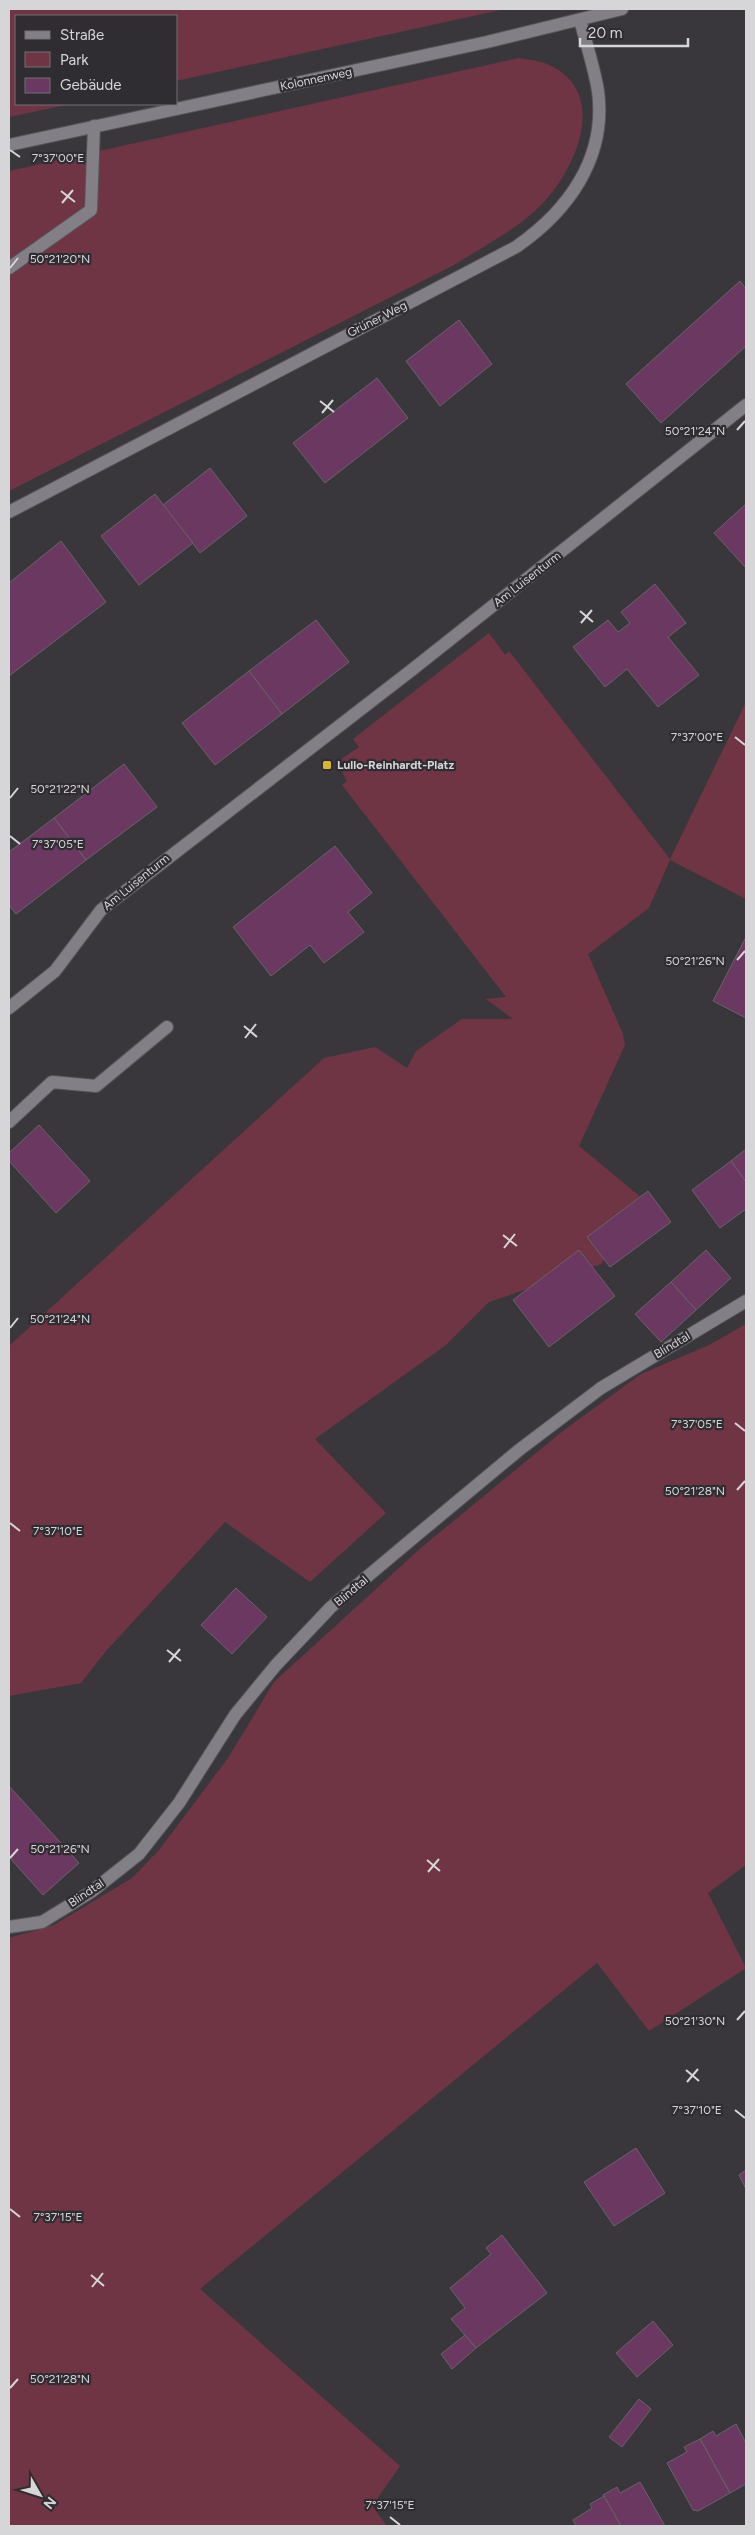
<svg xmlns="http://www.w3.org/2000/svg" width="755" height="2535" font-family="Figtree,sans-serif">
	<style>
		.green { fill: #6f3545 }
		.building { fill: #6a3860; stroke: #696367 }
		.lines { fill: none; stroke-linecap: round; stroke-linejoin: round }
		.minor-casing { stroke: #575559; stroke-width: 14 }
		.minor { stroke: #828086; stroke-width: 12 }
		.ticks { fill: none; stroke: #d6d5d8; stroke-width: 2 }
		.poi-dot { fill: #d6b534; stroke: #2f2d32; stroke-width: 2 }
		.labels { text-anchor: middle; stroke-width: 4.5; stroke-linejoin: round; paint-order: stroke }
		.street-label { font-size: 12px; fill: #d6d5d8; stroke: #2f2d32 }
		.poi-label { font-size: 12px; font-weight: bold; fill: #d6d5d8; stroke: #2f2d32; text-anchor: start }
		.ticks-label { font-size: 12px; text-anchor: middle; fill: #d6d5d8; stroke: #2f2d32; stroke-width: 4.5; stroke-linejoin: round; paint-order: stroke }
	</style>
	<rect width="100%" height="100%" fill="#39373c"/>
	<!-- green -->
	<g class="green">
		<path d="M9,9h496l-329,72v-65h-160v88h55l-62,13z"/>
		<path d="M519,58c12,2 25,3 36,10 53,30 19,103 -13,136 -24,25 -58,42 -88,61l-445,226v-320z"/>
		<path d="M489,633l16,22 4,-4 161,208 76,-157v197l-76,-39 -21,48 -61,46 35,80 2,11 -46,101 64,53 -42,65 -112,38 -43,43 -131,94 71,74 -76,69 -85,-60 -119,129 -25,32 -72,13v-350l315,-288 51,-11 32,21 9,-17 46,-32h51l-27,-20 20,-2 -164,-212 5,-4 -10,-19 22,-15 -6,-8z"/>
		<path d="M746,1324v541l-38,28 38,75 -97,63 -52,-68 -397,326 200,177 -28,40 15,20h-378v-588l45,-13 78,-47 27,-28 69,-92 46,-76 148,-135 142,-117 77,-56 68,-29z"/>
	</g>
	<!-- building -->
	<g class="building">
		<path d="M740,281l6,8v57l-85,77 -35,-39z"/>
		<path d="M459,320l33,44 -52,42 -34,-45z"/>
		<path d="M377,378l31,40 -83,65 -32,-40z"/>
		<path d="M210,468l37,48 -47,37 -37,-48z"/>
		<path d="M155,494l38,49 -54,42 -38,-49z"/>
		<path d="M746,504v64l-32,-35z"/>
		<path d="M61,541l45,61 -97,74v-93z"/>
		<path d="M655,584l31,39 -18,14 31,38 -41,32 -31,-38 -22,18 -32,-40 35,-27 10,12 12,-9 -9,-11z"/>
		<path d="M316,620l33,42 -67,52 -33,-43z"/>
		<path d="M249,671l33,43 -67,51 -33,-42z"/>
		<path d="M124,764l33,43 -71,53 -32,-42z"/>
		<path d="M54,818l32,42 -70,54 -7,-9v-53z"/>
		<path d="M335,846l37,47 -24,19 16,20 -40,31 -14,-18 -39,31 -38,-49z"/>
		<path d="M746,937v81l-33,-17z"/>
		<path d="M39,1125l51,56 -34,32 -47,-52v-8z"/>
		<path d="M746,1149v33l-15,-21z"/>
		<path d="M731,1161l15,21v27l-26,19 -28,-38z"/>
		<path d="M648,1191l23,31 -61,45 -23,-30z"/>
		<path d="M579,1250l36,46 -66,51 -36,-47z"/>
		<path d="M706,1250l25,28 -35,32 -25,-28z"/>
		<path d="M671,1282l25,28 -35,32 -26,-28z"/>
		<path d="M236,1588l31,29 -35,37 -31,-29z"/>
		<path d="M9,1786l70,77 -36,32 -34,-38z"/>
		<path d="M636,2148l29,45 -51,33 -30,-44z"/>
		<path d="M746,2170v19l-7,-14z"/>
		<path d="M502,2235l45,58 -71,55 -25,-29 14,-11 -15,-20 41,-34 -5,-6z"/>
		<path d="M653,2321l20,24 -36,32 -21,-24z"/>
		<path d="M465,2335l11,13 -24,21 -11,-15z"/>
		<path d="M639,2399l12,10 -29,38 -13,-10z"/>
		<path d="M736,2424l10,19v41l-16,9 -30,-54 13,-8 3,5z"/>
		<path d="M700,2439l30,54 -32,18 -5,-1 -26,-47 20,-11 -3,-5z"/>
		<path d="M640,2482l25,44h-44l-18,-31 14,-8 3,6z"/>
		<path d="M604,2496l17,30h-45l-3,-6 19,-12 -2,-4z"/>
	</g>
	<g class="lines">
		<!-- minor casing -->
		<g class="minor-casing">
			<g id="minor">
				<path d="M9,145l478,-103 135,-33"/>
				<path d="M9,268l82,-58 3,-84"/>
				<path d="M9,512l507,-265c52,-36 91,-89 82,-156 -4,-24 -12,-48 -18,-71"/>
				<path d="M9,1008l46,-37 46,-61 312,-241 333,-264"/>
				<path d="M9,1122l43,-40 44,4 71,-59"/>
				<path d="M9,1927l33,-5 49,-30 48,-38 40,-51 56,-88 41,-50 55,-58 93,-78 95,-79 82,-62 145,-87"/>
			</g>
		</g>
		<!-- minor -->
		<use href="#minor" class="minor"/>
	</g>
	<!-- ticks -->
	<path class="ticks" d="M10,150l10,7M61,191l14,11M62,203l11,-13M10,268l8,-10M320,401l14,11M322,413l11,-13M737,430l8,-9M580,611l13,11M581,623l11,-13M735,737l10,8M10,798l8,-10M10,836l10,8M737,960l8,-9M244,1026l13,11M245,1038l11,-14M503,1235l14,11M504,1248l11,-14M10,1328l8,-10M735,1423l10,8M737,1490l8,-9M10,1523l10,8M167,1650l14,11M169,1662l11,-13M10,1858l8,-9M427,1860l13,11M428,1872l11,-13M737,2020l8,-9M686,2070l13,11M687,2082l11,-13M735,2110l10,8M10,2209l10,8M91,2275l13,11M92,2287l11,-14M10,2388l8,-9M390,2517l10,8"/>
	<!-- markers -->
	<rect class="poi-dot" x="322" y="760" width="10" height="10" rx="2.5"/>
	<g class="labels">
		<!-- street labels -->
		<g class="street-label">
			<text transform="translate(316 79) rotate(-12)" y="4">Kolonnenweg</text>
			<text transform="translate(377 319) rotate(-27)" y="4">Grüner Weg</text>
			<text transform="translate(527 579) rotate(-38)" y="4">Am Luisenturm</text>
			<text transform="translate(136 882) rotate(-39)" y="4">Am Luisenturm</text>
			<text transform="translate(672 1345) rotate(-31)" y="4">Blindtal</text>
			<text transform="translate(351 1591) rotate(-40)" y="4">Blindtal</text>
			<text transform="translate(86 1893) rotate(-34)" y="4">Blindtal</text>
		</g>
		<!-- poi labels -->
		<g class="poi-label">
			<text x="337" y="769">Lullo-Reinhardt-Platz</text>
		</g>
	</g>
	<g class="ticks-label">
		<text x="58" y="162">7°37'00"E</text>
		<text x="60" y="263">50°21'20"N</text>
		<text x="695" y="435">50°21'24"N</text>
		<text x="697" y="741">7°37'00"E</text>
		<text x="60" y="793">50°21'22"N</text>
		<text x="58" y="848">7°37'05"E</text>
		<text x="695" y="965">50°21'26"N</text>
		<text x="60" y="1323">50°21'24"N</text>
		<text x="697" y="1428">7°37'05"E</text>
		<text x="695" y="1495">50°21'28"N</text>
		<text x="58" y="1535">7°37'10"E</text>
		<text x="60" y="1853">50°21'26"N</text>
		<text x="695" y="2025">50°21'30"N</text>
		<text x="697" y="2114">7°37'10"E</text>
		<text x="58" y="2221">7°37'15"E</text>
		<text x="60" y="2383">50°21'28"N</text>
		<text x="390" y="2509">7°37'15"E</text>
	</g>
	<!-- border -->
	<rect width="755" height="2535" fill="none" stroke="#d6d5d8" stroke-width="20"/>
	<!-- legend -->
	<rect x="15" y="15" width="162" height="90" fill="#2f2d32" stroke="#727074"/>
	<rect x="25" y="31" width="25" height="8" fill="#828086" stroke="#727074"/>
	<text x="60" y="40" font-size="15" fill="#d6d5d8">Straße</text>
	<rect x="25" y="52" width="25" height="15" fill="#6f3545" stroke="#727074"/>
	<text x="60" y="65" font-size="15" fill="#d6d5d8">Park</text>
	<rect x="25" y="78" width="25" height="15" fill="#6a3860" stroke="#727074"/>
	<text x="60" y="90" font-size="15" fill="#d6d5d8">Gebäude</text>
	<!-- north arrow -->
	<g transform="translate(40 2495) rotate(129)" stroke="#2f2d32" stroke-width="4" paint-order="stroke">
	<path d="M0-4L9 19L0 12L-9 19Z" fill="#d6d5d8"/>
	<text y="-8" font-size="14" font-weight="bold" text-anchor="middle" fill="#d6d5d8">N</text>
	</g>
	<!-- scale -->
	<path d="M580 38v8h108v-8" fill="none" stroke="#d6d5d8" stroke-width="2.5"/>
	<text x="588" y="38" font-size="15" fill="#d6d5d8" stroke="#2f2d32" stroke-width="4" paint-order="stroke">20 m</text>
</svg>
